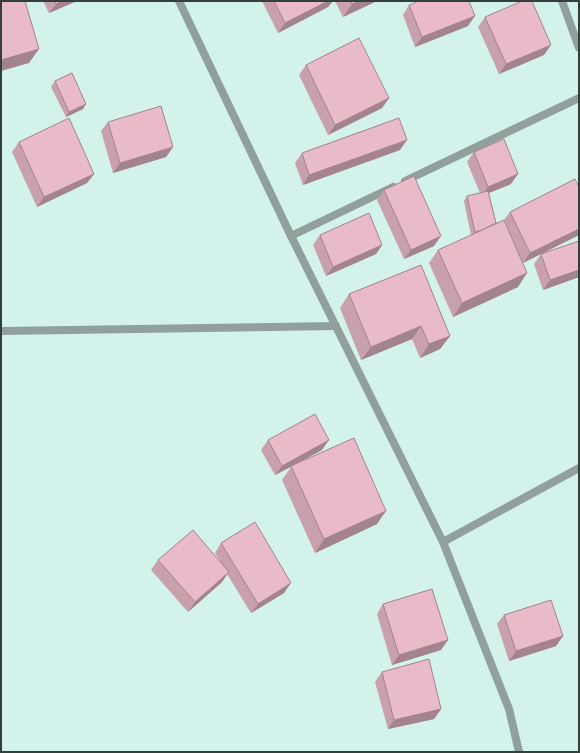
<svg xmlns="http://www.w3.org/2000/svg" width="580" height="753" font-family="'Zilla Slab',serif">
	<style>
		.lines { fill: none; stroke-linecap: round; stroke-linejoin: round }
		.lane { stroke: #92a09d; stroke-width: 8 }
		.street { stroke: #92a09d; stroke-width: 8 }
		.wall { fill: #c8a1ad }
		.shaded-wall { fill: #a3838d }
		.building { fill: #e9bbc9; stroke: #a3838d }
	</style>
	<rect width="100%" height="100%" fill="#d2f2eb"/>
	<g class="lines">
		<!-- lane -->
		<path class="lane" d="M562,1l17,47"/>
		<!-- street -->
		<g class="street">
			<path d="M179,1l112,235 152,306 66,167 10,43"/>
			<path d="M405,181l174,-83"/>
			<path d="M291,236l102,-49"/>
			<path d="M1,331l335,-5"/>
			<path d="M443,542l136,-74"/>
		</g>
	</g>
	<!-- wall -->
	<g class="wall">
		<path d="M43,1h34l-28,12z"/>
		<path d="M262,1h71l-5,6 -50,26z"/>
		<path d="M335,1h42l-34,16z"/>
		<path d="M409,5l59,21 -53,21 -12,-32z"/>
		<path d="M485,17l59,38 -45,19 -21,-47z"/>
		<path d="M306,65l83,33 -7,10 -54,27 -29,-60z"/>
		<path d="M55,81l28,28 -17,8 -15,-30z"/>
		<path d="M108,122l65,25 -7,10 -53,16 -12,-42z"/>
		<path d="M19,142l75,32 -7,9 -50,24 -25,-55z"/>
		<path d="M400,150l-97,35 -8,-22 7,-10z"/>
		<path d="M474,152l37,32 -22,9 7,30 8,-3 6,-8 69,-26v49l-56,28 -5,24 -65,30 -24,-54 9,-13 33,-15 -7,-34 3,-5 13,-3 -13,-31z"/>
		<path d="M384,190l50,56 -30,13 -27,-59z"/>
		<path d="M320,235l62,10 -6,9 -50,22 -13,-31z"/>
		<path d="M579,241v36l-36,13 -9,-26 7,-10z"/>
		<path d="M349,294l101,42 -10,13 -20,9 -8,-19 -51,21 -21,-52z"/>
		<path d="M268,440l54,10 -26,14 81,60 -62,29 -33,-73 9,-13 -16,8 -14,-25z"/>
		<path d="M221,543l63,50 -33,20 -24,-39 -5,8 -34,30 -37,-42 7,-10 62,1 -5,-8z"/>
		<path d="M383,604l58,46 -49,15 -15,-51z"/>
		<path d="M504,615l59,21 -7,10 -47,15 -12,-37z"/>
		<path d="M382,672l59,37 -7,10 -46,10 -13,-47z"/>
	</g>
	<!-- shaded-wall -->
	<g class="shaded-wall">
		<path d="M62,1h15l-28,12 7,-9z"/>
		<path d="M328,1h5l-5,6 -50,26 7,-10z"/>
		<path d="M359,1h18l-34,16 9,-13z"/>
		<path d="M475,16l-7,10 -53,21 7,-10z"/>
		<path d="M551,45l-7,10 -45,19 7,-10z"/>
		<path d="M39,49l-10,14 -28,8v-11z"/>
		<path d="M389,98l-7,10 -54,27 7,-10z"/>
		<path d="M86,104l-3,5 -17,8 3,-5z"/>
		<path d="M407,140l-7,10 -97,35 6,-10z"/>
		<path d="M173,147l-7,10 -53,16 7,-10z"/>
		<path d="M94,174l-7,9 -50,24 7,-10z"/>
		<path d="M518,174l-7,10 -30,12 7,-9z"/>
		<path d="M579,229v6l-56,28 7,-10z"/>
		<path d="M441,236l-7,10 -30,13 7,-9z"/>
		<path d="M382,245l-6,9 -50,22 7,-9z"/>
		<path d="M579,270v7l-36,13 7,-10z"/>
		<path d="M527,273l-9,14 -65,30 9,-14z"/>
		<path d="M421,326l-9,13 -51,21 10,-13z"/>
		<path d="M450,336l-10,13 -20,9 9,-14z"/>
		<path d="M329,440l-7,10 -47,25 7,-9z"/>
		<path d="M386,511l-9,13 -62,29 9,-14z"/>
		<path d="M229,572l-7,10 -34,30 7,-10z"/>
		<path d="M291,583l-7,10 -33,20 7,-9z"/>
		<path d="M563,636l-7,10 -47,15 7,-10z"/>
		<path d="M448,640l-7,10 -49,15 7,-10z"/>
		<path d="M441,709l-7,10 -46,10 6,-9z"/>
	</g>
	<!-- building -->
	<g class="building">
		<path d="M1,1h24l14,48 -38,11z"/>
		<path d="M55,1h7l-6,3z"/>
		<path d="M274,1h54l-43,22z"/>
		<path d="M351,1h8l-7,3z"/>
		<path d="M419,1h50l6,15 -53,21 -13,-32z"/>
		<path d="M522,1h10l19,44 -45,19 -21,-47z"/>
		<path d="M359,38l30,60 -54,27 -29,-60z"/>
		<path d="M72,73l14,31 -17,8 -14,-31z"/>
		<path d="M161,106l12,41 -53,16 -12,-41z"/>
		<path d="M69,118l25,56 -50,23 -25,-55z"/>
		<path d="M399,118l8,22 -98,35 -7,-22z"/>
		<path d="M504,139l14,35 -30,13 -14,-35z"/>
		<path d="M414,176l27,60 -30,14 -27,-60z"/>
		<path d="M575,179l4,8v42l-49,24 -20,-41z"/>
		<path d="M488,191l8,32 -14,7 -7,2 -8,-36z"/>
		<path d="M369,213l13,32 -49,22 -13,-32z"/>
		<path d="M504,220l23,53 -65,30 -24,-53z"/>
		<path d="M579,241v29l-29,10 -9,-26z"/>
		<path d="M421,265l29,71 -21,8 -8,-18 -50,21 -22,-53z"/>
		<path d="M315,414l14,26 -47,26 -14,-26z"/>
		<path d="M354,438l32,73 -62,28 -33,-73z"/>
		<path d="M255,522l36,61 -33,21 -37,-61z"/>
		<path d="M193,530l36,42 -34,30 -37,-42z"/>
		<path d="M432,589l16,51 -49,15 -16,-51z"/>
		<path d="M551,600l12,36 -47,15 -12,-36z"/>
		<path d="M429,659l12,50 -47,11 -12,-48z"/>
	</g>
	<!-- border -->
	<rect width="580" height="753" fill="none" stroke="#323f3c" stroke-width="4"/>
</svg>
